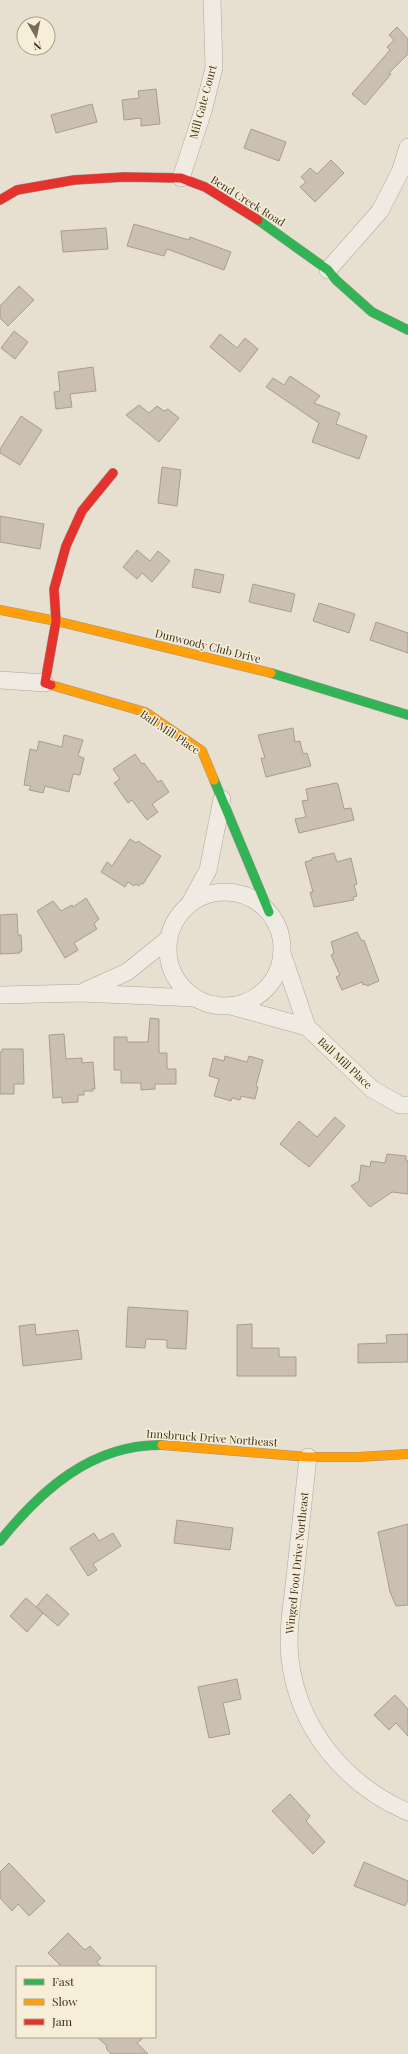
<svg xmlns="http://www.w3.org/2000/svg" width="408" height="2054" font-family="'Playfair Display',serif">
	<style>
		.building { fill: #cbbfb2; stroke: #a89c90 }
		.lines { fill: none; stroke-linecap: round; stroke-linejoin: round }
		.street-casing { stroke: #ada599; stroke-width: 18 }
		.fast-casing { stroke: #9c958a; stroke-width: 10 }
		.slow-casing { stroke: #9c958a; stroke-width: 10 }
		.jam-casing { stroke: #9c958a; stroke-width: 10 }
		.street { stroke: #efebe3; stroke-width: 17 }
		.fast { stroke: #30b455; stroke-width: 9 }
		.slow { stroke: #ff9f0a; stroke-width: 9 }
		.jam { stroke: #e5322d; stroke-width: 9 }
		.labels { text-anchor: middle; stroke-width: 3; stroke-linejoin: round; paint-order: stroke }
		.street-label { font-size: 11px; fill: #3d2e20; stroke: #f7eed8 }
	</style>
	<rect width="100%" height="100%" fill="#e7e0d1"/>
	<!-- building -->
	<g class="building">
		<path d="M397,27l11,12v15l-19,19 2,1 -26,31 -13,-11 38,-44 -3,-3 7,-7 -5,-5z"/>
		<path d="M156,89l4,35 -19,2v-8l-17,2 -2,-20 17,-2 -1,-7z"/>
		<path d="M92,104l5,18 -41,11 -5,-18z"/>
		<path d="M251,129l35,13 -7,19 -35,-13z"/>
		<path d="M331,160l13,13 -29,29 -15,-15 6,-5 -5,-5 9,-9 7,6z"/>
		<path d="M134,224l55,16 1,-3 41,15 -7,18 -57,-21 -3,7 -37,-10z"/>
		<path d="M106,228l2,21 -45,3 -2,-21z"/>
		<path d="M19,286l15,14 -26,26 -8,-8v-12z"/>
		<path d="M14,331l14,11 -13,17 -14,-11z"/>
		<path d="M220,334l17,14 8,-10 13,11 -18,23 -30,-25z"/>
		<path d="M93,367l3,24 -26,3 2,13 -16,2 -2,-17 6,-1 -2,-19z"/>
		<path d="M290,376l30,20 -6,7 26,10 -4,11 31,12 -8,23 -47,-17 7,-19 -53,-36 7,-9 11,7z"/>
		<path d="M139,405l10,8 8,-7 7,5 4,-2 11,9 -20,24 -33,-27z"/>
		<path d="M21,416l21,14 -22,35 -20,-12v-4z"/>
		<path d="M162,467l19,3 -4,36 -19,-3z"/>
		<path d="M0,516l44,8 -4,25 -40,-7z"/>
		<path d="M137,550l13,11 8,-10 12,10 -18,21 -10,-9 -5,6 -14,-12z"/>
		<path d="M195,569l29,6 -4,18 -28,-6z"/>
		<path d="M253,584l42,10 -4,18 -42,-10z"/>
		<path d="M319,603l36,11 -6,19 -36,-12z"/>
		<path d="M376,622l32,11v20l-38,-13z"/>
		<path d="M293,728l2,14 5,-1 3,13 4,-1 4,13 -45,11 -5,-19h4l-7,-23z"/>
		<path d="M64,735l19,5 -5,16 6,2 -4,17 -7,-1 -4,18 -24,-6 -2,7 -14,-3 2,-4 -7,-1 6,-36 7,2 2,-10 23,6z"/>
		<path d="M135,754l7,10 2,-1 14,19 3,-2 8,12 -17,12 6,8 -11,8 -15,-20 -4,3 -14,-20 6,-4 -7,-10z"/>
		<path d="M336,783l2,1 6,25 7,-1 3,12 -55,13 -4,-14 11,-2 -4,-16 6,-1 -2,-11z"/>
		<path d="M130,839l6,4 2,-2 23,15 -18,28 -2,-1 -2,3 -3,-2 -2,2 -6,-4 -3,5 -24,-15 6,-10 5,4z"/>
		<path d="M334,853l3,9 14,-4 6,26 -3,1 3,11 -4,1 1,3 -40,7 -4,-15h3l-8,-30 7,-2v-2z"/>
		<path d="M86,898l13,21 -5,5 3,5 -23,14 4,7 -13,8 -28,-47 16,-10 8,10 11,-6 1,2z"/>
		<path d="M17,914l1,21h3l1,16h-2v2l-20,1v-39z"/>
		<path d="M357,932l5,9 2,-1 15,41 -12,5 -1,-2 -3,1 -1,-3 -20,8 -6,-13 4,-2 -9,-20 3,-2 -3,-11z"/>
		<path d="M150,1018l9,1v34h8v16h9v15h-21v5l-14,1v-7h-20v-13h-7v-33h13v5h21z"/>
		<path d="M64,1034l2,25 16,-1v5l11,-1 2,27h-3l1,2h-9v4h-6v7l-16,1v-6l-9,1 -4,-63z"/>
		<path d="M2,1049h21l1,35h-10v10h-14v-42h2z"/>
		<path d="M225,1056l22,6 2,-6 14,4 -7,26 2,1 -3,12 -14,-3 -1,4 -8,-2 -1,3 -17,-5 5,-17 -10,-3 4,-18 11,3z"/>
		<path d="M335,1117l10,9 -36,41 -29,-23 19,-23 18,16z"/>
		<path d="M387,1154l19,2v4l2,1v33l-16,-2 -22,15 -19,-21 8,-5 2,-16 9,2 1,-6 14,2z"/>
		<path d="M128,1307l60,4 -2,38 -19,-1v-8l-21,-1 -1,9 -19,-1z"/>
		<path d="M35,1324l1,11 42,-5 4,29 -59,7 -4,-40z"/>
		<path d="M252,1324v24h27v9h17v19h-59v-51z"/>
		<path d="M408,1334v28l-50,1v-19l29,-1 -1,-8z"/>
		<path d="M177,1520l56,8 -3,22 -56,-7z"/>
		<path d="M408,1524v81l-12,1 -6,-14 -12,-60z"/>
		<path d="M94,1533l5,8 14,-8 8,13 -28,18 4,6 -9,6 -18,-28z"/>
		<path d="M47,1594l22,20 -11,12 -22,-19z"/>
		<path d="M26,1598l17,15 -16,19 -17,-16z"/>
		<path d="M237,1679l4,20 -18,4 7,31 -21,4 -11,-51z"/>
		<path d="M395,1695l13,14v27l-12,-13 -7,7 -15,-15z"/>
		<path d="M290,1794l20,22 -4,5 19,21 -12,12 -41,-43z"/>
		<path d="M364,1862l44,19v19l-3,6 -51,-20z"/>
		<path d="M9,1863l36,38 -16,15 -11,-12 -6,7 -12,-13v-26z"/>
		<path d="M68,1933l17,17 5,-4 11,12 -4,4 5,5h-40l-14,-14z"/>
		<path d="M97,2037h47l-7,6 11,11h-37l-5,-6 1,-2z"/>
	</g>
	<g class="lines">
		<!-- street casing -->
		<g class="street-casing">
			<g id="street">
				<path d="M181,178l22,-67 11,-43 -2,-68"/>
				<path d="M328,270l52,-59 20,-39 8,-25"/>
				<path d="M0,680l45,3"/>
				<circle cx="225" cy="949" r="57"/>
				<path d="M190,903l18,-33 14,-71"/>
				<path d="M282,953l25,74 65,62 28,16h8"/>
				<path d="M85,991l42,-19 41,-33"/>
				<path d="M0,995l81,-2 114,5"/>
				<path d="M231,1006l76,21"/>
				<path d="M308,1457c-4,40 -9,80 -13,120 -3,27 -8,55 -5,82 8,69 55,126 118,153"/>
			</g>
		</g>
		<!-- fast casing -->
		<g class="fast-casing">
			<g id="fast">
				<path d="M258,220l70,50 8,10 36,32 36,18"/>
				<path d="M271,673l137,42"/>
				<path d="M214,780l55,132"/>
				<path d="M0,1541c41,-51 92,-97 162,-96"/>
			</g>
		</g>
		<!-- slow casing -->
		<g class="slow-casing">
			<g id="slow">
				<path d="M0,610l56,11 215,52"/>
				<path d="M51,685l94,27 57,39 12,29"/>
				<path d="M162,1445l146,12h50l50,-3"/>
			</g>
		</g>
		<!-- jam casing -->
		<g class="jam-casing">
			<g id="jam">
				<path d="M0,200l17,-10 57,-10 50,-3 57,1 24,9 53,33"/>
				<path d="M51,685l-6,-2 11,-62 -2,-32 12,-43 16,-35 31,-38"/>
			</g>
		</g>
		<!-- street -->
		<use href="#street" class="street"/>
		<!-- fast -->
		<use href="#fast" class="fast"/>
		<!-- slow -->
		<use href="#slow" class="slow"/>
		<!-- jam -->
		<use href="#jam" class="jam"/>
	</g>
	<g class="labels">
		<!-- street labels -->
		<g class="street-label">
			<text transform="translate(203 102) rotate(-75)" y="4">Mill Gate Court</text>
			<text transform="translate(248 201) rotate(32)" y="4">Bend Creek Road</text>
			<text transform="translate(208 646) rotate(14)" y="4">Dunwoody Club Drive</text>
			<text transform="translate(170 732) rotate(34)" y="4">Ball Mill Place</text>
			<text transform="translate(345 1063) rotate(43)" y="4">Ball Mill Place</text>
			<text transform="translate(212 1438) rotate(4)" y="4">Innsbruck Drive Northeast</text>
			<text transform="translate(297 1563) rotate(-84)" y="4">Winged Foot Drive Northeast</text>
		</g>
	</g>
	<!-- legend -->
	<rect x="16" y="1966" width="140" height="72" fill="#f7eed8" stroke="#ada18e"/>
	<rect x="24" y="1979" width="20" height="6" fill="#30b455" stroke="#ada18e"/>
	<text x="52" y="1986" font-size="12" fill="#3d2e20">Fast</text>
	<rect x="24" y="1999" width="20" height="6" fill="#ff9f0a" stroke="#ada18e"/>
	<text x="52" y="2006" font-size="12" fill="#3d2e20">Slow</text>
	<rect x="24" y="2019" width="20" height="6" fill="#e5322d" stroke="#ada18e"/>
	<text x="52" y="2026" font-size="12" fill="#3d2e20">Jam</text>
	<!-- north arrow -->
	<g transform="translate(36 36) rotate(171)"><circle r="19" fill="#f7eed8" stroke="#ada18e"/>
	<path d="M0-3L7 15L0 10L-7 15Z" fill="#786c5e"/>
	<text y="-6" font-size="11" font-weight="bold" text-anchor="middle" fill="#3d2e20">N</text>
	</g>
</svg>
